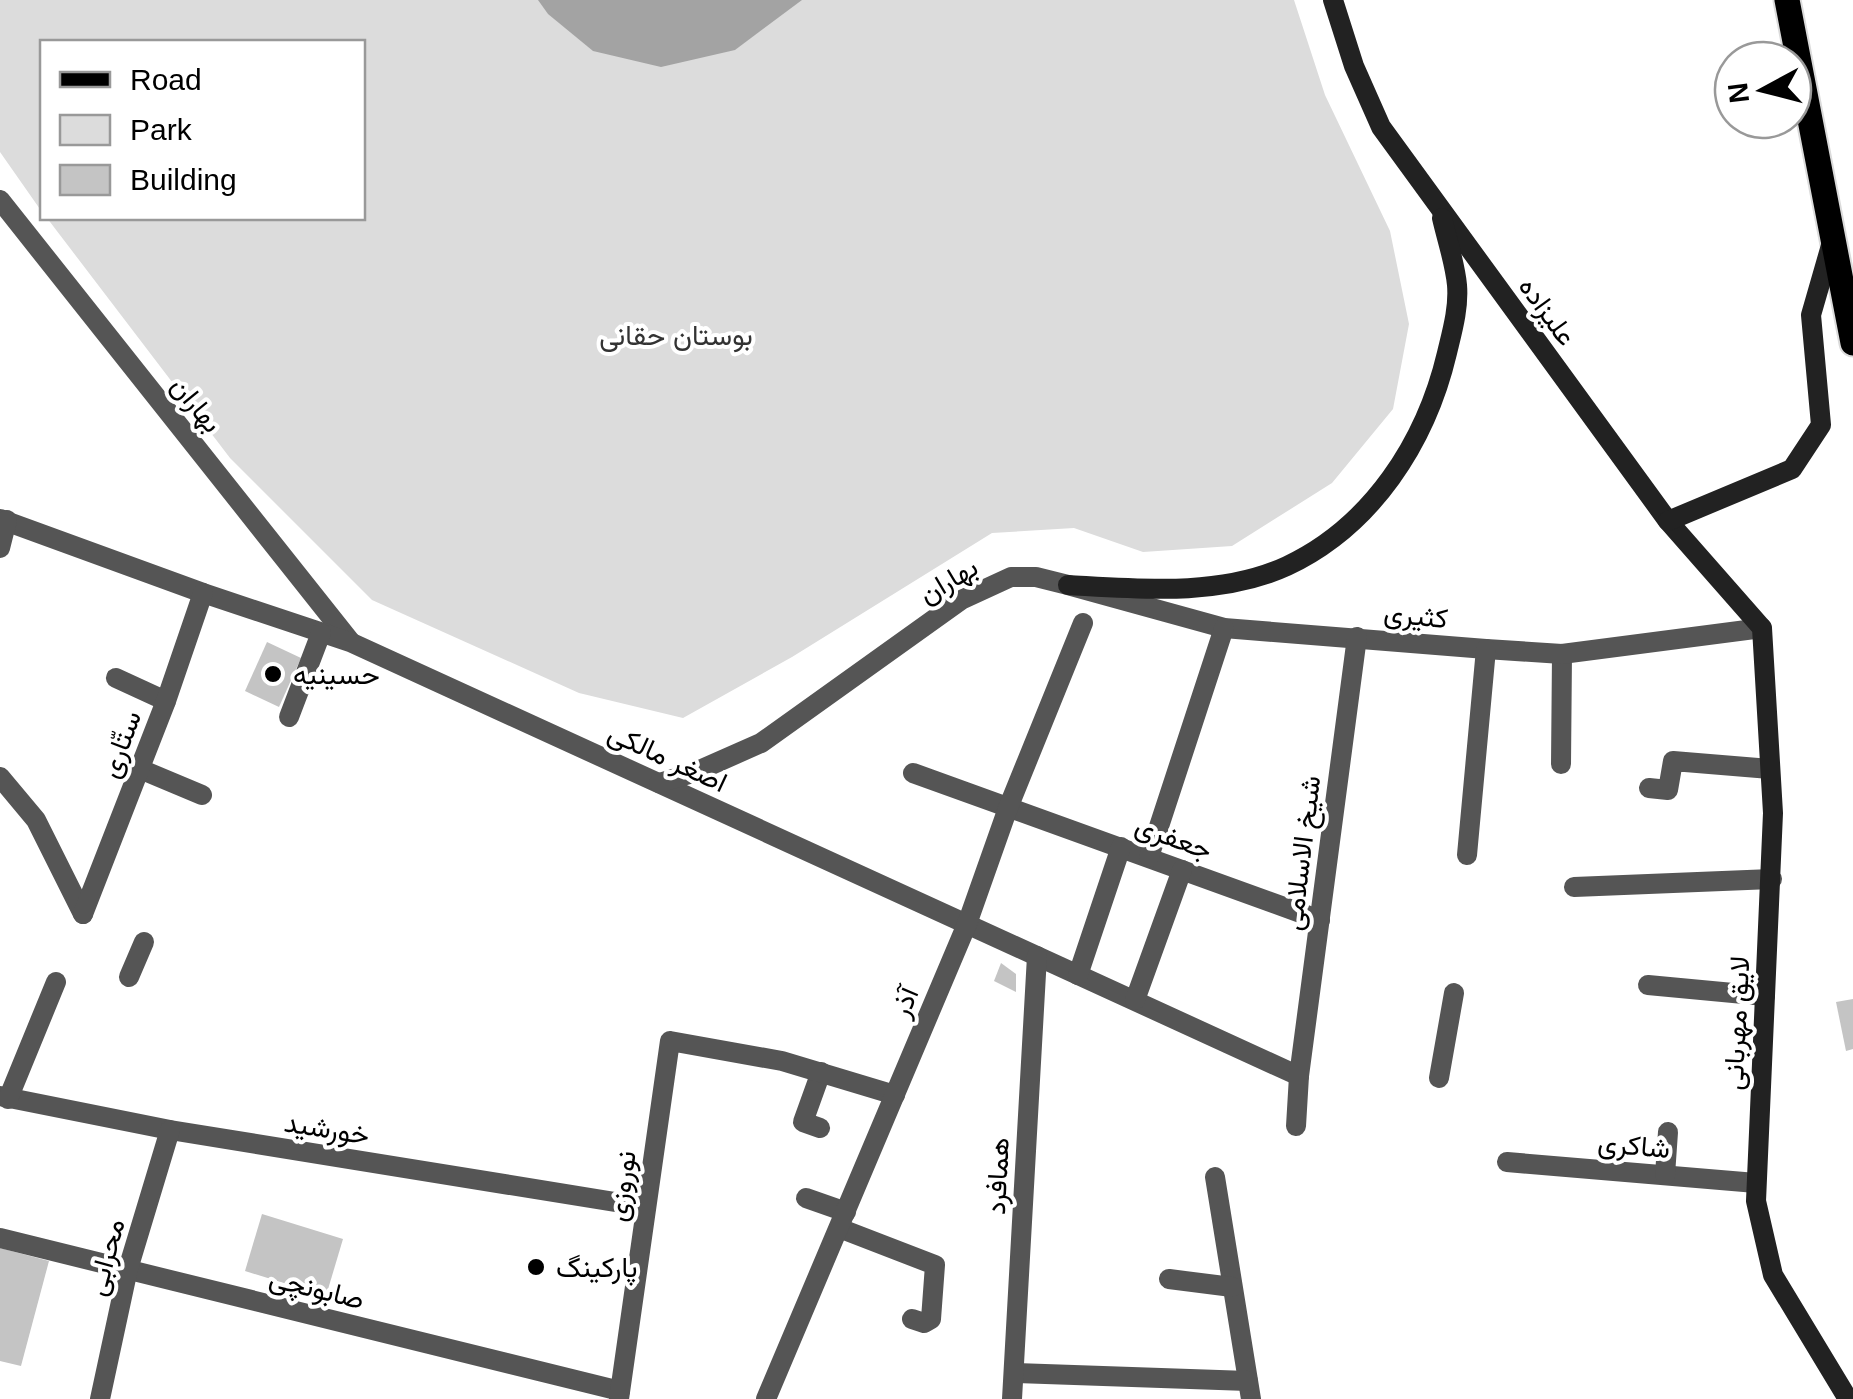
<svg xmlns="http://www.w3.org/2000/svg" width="1853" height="1399" font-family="Arial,Vazirmatn,sans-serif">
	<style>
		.green { fill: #dcdcdc }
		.water { fill: #a3a3a3 }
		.building { fill: #c4c4c4 }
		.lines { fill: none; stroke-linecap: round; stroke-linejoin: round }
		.primary-casing { stroke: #dbdbdb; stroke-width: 29 }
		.street { stroke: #555; stroke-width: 20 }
		.secondary { stroke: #222; stroke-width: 20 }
		.primary { stroke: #000; stroke-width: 25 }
		.poi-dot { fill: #000; stroke: #fff; stroke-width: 4 }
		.labels { text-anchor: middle; stroke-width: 8; stroke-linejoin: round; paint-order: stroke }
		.street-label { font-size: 28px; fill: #000; stroke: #fff }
		.park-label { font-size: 28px; fill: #333; stroke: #fff }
		.poi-label { font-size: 28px; fill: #000; stroke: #fff; text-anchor: start }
	</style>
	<rect width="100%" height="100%" fill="#fff"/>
	<!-- green -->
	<path class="green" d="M0,0h1294l31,95 65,136 19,93 -16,85 -61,74 -100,63 -89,6 -69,-24 -82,5 -200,124 -109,61 -104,-25 -207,-93 -142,-142 -183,-240h315v-176h-320v170l-42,-60z"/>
	<!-- water -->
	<path class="water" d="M538,0h264l-67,50 -74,17 -68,-16 -45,-37z"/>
	<!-- building -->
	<g class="building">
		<path d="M267,642l34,16 -22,49 -34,-16z"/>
		<path d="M1001,963l15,11v18l-22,-11z"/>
		<path d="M1853,999v50l-7,2 -10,-49z"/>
		<path d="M262,1214l81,25 -17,57 -81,-25z"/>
		<path d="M0,1248l49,13 -28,105 -21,-5z"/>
	</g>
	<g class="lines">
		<!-- primary casing -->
		<g class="primary-casing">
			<path id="primary" d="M1787,0l66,343"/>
		</g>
		<!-- street -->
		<g class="street">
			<path d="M0,200l350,441"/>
			<path d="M0,519l203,74 147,49 949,434"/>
			<path d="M0,548l7,-28"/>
			<path d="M116,678l50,23"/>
			<path d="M289,717l32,-84"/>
			<path d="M1561,764l1,-110"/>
			<path d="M140,769l62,26"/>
			<path d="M913,773l407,147"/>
			<path d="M0,777l36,43 47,94"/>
			<path d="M659,783l34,-10 68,-30 200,-143 50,-23h25l32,8 156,43 262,21 76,5 200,-26"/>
			<path d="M1649,788l19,2 5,-29 97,8"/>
			<path d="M1467,855l19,-206"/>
			<path d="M1149,857l75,-229"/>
			<path d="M1574,887l198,-8"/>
			<path d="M83,914l83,-213 37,-108"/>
			<path d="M1078,975l43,-128"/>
			<path d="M129,977l15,-35"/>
			<path d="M1648,985l117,11"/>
			<path d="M1135,1000l47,-130"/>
			<path d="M1439,1078l15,-85"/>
			<path d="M0,1096l170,34 476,77"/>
			<path d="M8,1099l48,-117"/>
			<path d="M1296,1126l3,-50 58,-439"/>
			<path d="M820,1128l-17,-6 18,-50"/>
			<path d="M1507,1162l249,21"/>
			<path d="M1665,1175l3,-43"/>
			<path d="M1215,1177l36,222"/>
			<path d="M806,1198l40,14"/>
			<path d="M839,1228l96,37 -4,54 -7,4 -12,-4"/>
			<path d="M0,1238l620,153"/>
			<path d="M1169,1279l63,8"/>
			<path d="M1014,1373l234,8"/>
			<path d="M100,1399l28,-130 42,-139"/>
			<path d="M619,1399l51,-358 112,20 113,34"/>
			<path d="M766,1399l201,-475 41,-116 75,-185"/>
			<path d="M1012,1399l25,-443"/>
		</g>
		<!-- secondary -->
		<g class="secondary">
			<path d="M1333,0l21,66 27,61 287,394 94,107 11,185 -17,388 17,74 75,124"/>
			<path d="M1668,521l124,-52 29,-44 -10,-110 21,-73"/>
			<path d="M1068,585c71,4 152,12 219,-19 85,-40 139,-124 160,-213 5,-21 12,-45 10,-68 -2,-22 -10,-45 -15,-67"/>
		</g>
		<!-- primary -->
		<use href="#primary" class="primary"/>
	</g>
	<!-- markers -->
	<g class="poi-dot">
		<circle cx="273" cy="674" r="10"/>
		<circle cx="536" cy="1267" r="10"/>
	</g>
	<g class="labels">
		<!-- street labels -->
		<g class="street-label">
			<text transform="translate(1548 311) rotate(54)" y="10">علیزاده</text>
			<text transform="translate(197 404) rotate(51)" y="10">بهاران</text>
			<text transform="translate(948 580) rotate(-31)" y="10">بهاران</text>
			<text transform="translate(1416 615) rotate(6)" y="10">کثیری</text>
			<text transform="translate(120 744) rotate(-69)" y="10">ستّاری</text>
			<text transform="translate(668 757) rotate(25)" y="10">اصغر مالکی</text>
			<text transform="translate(1174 837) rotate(20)" y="10">جعفری</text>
			<text transform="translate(1301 853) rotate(-83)" y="10">شیخ الاسلامی</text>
			<text transform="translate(904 1002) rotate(-67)" y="10">آذر</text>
			<text transform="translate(1736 1023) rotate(-87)" y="10">لایق مهربانی</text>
			<text transform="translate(327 1128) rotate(9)" y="10">خورشید</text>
			<text transform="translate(1634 1145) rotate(5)" y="10">شاکری</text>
			<text transform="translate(997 1176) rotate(-87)" y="10">همافرد</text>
			<text transform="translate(621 1186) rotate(-82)" y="10">نوروزی</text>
			<text transform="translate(105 1257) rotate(-75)" y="10">محرابی</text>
			<text transform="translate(317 1288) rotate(14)" y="10">صابونچی</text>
		</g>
		<!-- park labels -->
		<g class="park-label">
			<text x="676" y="345">بوستان حقانی</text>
		</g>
		<!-- poi labels -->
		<g class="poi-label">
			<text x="293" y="684">حسینیه</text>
			<text x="556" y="1277">پارکینگ</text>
		</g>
	</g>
	<!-- legend -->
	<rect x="40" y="40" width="325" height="180" fill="#ffffff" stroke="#999999" stroke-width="2.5"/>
	<rect x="60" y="72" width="50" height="15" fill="#000000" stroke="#999999" stroke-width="2.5"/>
	<text x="130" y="90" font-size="30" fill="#000000">Road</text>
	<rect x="60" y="115" width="50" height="30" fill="#dcdcdc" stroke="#999999" stroke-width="2.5"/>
	<text x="130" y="140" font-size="30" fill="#000000">Park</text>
	<rect x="60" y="165" width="50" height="30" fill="#c4c4c4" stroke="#999999" stroke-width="2.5"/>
	<text x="130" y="190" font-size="30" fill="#000000">Building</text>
	<!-- north arrow -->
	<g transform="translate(1763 90) rotate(263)"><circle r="48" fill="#ffffff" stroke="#999999" stroke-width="2.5"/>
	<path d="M0-8L18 38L0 25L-18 38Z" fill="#000000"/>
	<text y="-15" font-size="28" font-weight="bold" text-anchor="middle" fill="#000000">N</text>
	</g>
</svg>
